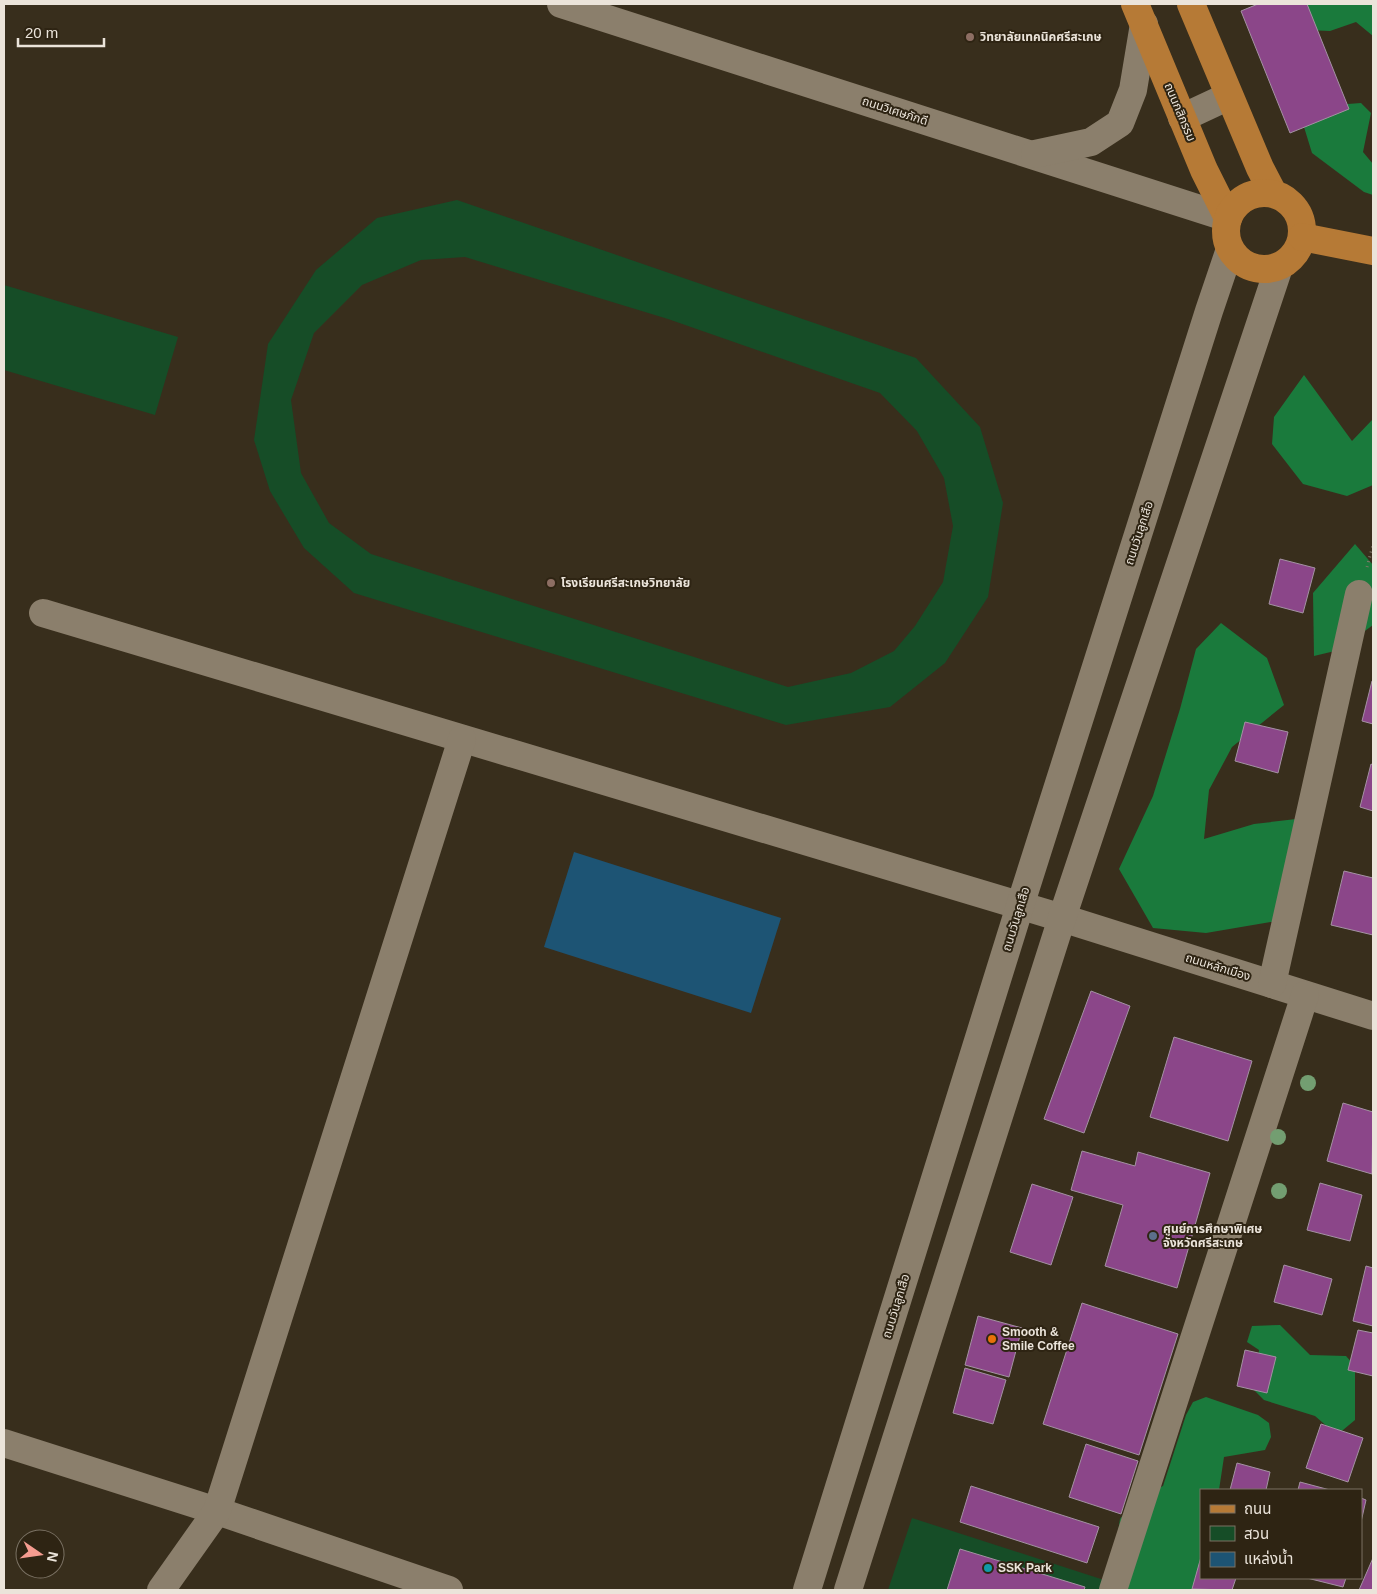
<svg xmlns="http://www.w3.org/2000/svg" width="1377" height="1594" font-family="Helvetica,'Noto Sans Thai',sans-serif">
	<style>
		.green { fill: #164d27; fill-rule: evenodd }
		.forest { fill: #1a7a3c }
		.water { fill: #1d5474 }
		.building { fill: #8b4689; stroke: #a492a3 }
		.lines { fill: none; stroke-linecap: round; stroke-linejoin: round }
		.path { stroke: #817869; stroke-width: 3; stroke-dasharray: 1 4; stroke-linecap: butt }
		.minor { stroke: #8b7f6c; stroke-width: 28 }
		.major { stroke: #b67a36; stroke-width: 28 }
		.tree { fill: #739e71 }
		.education-dot { fill: #8d6e63; stroke: #2e2413; stroke-width: 2 }
		.service-dot { fill: #5c6f8a; stroke: #2e2413; stroke-width: 2 }
		.food-dot { fill: #e8710a; stroke: #2e2413; stroke-width: 2 }
		.culture-dot { fill: #0f9aa8; stroke: #2e2413; stroke-width: 2 }
		.labels { text-anchor: middle; stroke-width: 4; stroke-linejoin: round; paint-order: stroke }
		.poi-label { font-size: 12px; font-weight: bold; fill: #ebe4da; stroke: #2e2413; text-anchor: start }
		.street-label { font-size: 12px; fill: #ebe4da; stroke: #2e2413 }
	</style>
	<rect width="100%" height="100%" fill="#382e1c"/>
	<!-- green -->
	<g class="green">
		<path d="M457,200l459,158 64,69 23,76 -15,94 -43,66 -55,44 -104,18 -432,-132 -50,-45 -34,-57 -16,-51 14,-96 48,-74 61,-52zM465,257l203,62 212,74 37,38 27,47 9,48 -10,56 -28,44 -21,25 -43,22 -63,14 -417,-133 -42,-31 -28,-50 -10,-73 23,-67 48,-48 59,-25z"/>
		<path d="M4,285l174,52 -23,78 -151,-45z"/>
		<path d="M912,1518l192,62 -2,10h-214z"/>
	</g>
	<!-- forest -->
	<g class="forest">
		<path d="M1301,4h72v32l-17,-14 -26,9 -23,-1z"/>
		<path d="M1361,103l10,10 -8,39 10,12v31l-9,-3 -52,-39 -8,-26 17,-21z"/>
		<path d="M1304,375l48,66 21,-22v66l-26,11 -44,-12 -31,-40 2,-27z"/>
		<path d="M1355,544l18,21v60l-34,25 -25,6 -1,-63z"/>
		<path d="M1221,623l46,35 17,47 -52,42 -23,43 -5,49 50,-15 51,-6 -28,103 -71,12 -53,-5 -34,-59 34,-73 27,-87 16,-60z"/>
		<path d="M1280,1325l30,30 36,1 9,10v54l-18,15 -22,-19 -51,-16 -10,-10 5,-40 -12,-8 5,-16z"/>
		<path d="M1206,1397l52,18 11,8 2,14 -6,13 -41,7 -5,33h-18v77l-7,23h-85l11,-71 17,-22 26,-11 23,-71 7,-13z"/>
	</g>
	<!-- water -->
	<path class="water" d="M574,852l207,66 -30,95 -207,-66z"/>
	<!-- building -->
	<g class="building">
		<path d="M1258,4h49l42,105 -59,24 -49,-122z"/>
		<path d="M1280,559l35,9 -12,45 -34,-9z"/>
		<path d="M1372,681h1v43l-11,-3z"/>
		<path d="M1245,722l43,10 -10,41 -43,-12z"/>
		<path d="M1371,764l2,1v46l-13,-4z"/>
		<path d="M1344,871l29,7v57l-42,-10z"/>
		<path d="M1091,991l39,15 -46,127 -40,-14z"/>
		<path d="M1174,1037l78,24 -24,80 -78,-24z"/>
		<path d="M1343,1103l30,9 -1,62 -45,-13z"/>
		<path d="M1082,1151l53,15 3,-14 72,21 -33,115 -72,-22 18,-61 -52,-15z"/>
		<path d="M1320,1183l42,12 -12,46 -43,-11z"/>
		<path d="M1032,1184l41,13 -22,68 -41,-13z"/>
		<path d="M1284,1265l48,14 -10,36 -48,-13z"/>
		<path d="M1366,1266l7,2v58l-20,-5z"/>
		<path d="M1082,1303l96,31 -39,121 -96,-31z"/>
		<path d="M978,1316l44,12 -13,49 -44,-12z"/>
		<path d="M1358,1330l15,3v43l-25,-6z"/>
		<path d="M1245,1350l31,7 -9,36 -30,-7z"/>
		<path d="M965,1368l41,12 -13,44 -40,-11z"/>
		<path d="M1321,1424l42,14 -15,44 -42,-14z"/>
		<path d="M1086,1444l52,17 -17,53 -52,-17z"/>
		<path d="M1237,1463l33,9 -4,18h-36z"/>
		<path d="M1300,1482l30,8h-32z"/>
		<path d="M971,1486l128,41 -12,36 -127,-41z"/>
		<path d="M1361,1498l5,2 -5,22z"/>
		<path d="M960,1549l125,38 -1,3h-137z"/>
		<path d="M1201,1557v21h35l-4,12 -40,-1z"/>
		<path d="M1373,1558v32h-14z"/>
		<path d="M1307,1578h39l-3,9z"/>
	</g>
	<g class="lines">
		<!-- path -->
		<path class="path" d="M1367,567l6,-22"/>
		<!-- minor -->
		<g class="minor">
			<path d="M561,4l667,214"/>
			<path d="M1182,118l47,-22"/>
			<path d="M1035,154l56,-12 29,-19 13,-33 11,-66"/>
			<path d="M43,613l1019,305 311,98"/>
			<path d="M1272,984l87,-390"/>
			<path d="M4,1443l213,68 232,79"/>
			<path d="M161,1590l56,-79 245,-772"/>
			<path d="M807,1590l213,-684 189,-595 21,-62"/>
			<path d="M848,1590l214,-672 217,-651"/>
			<path d="M1113,1590l192,-595"/>
		</g>
		<!-- major -->
		<g class="major">
			<path d="M1135,4l69,166 24,48"/>
			<path d="M1191,4l69,164 13,25"/>
			<circle cx="1264" cy="231" r="38"/>
			<path d="M1302,237l71,14"/>
		</g>
	</g>
	<!-- trees -->
	<g class="tree">
		<circle cx="1308" cy="1083" r="8"/>
		<circle cx="1278" cy="1137" r="8"/>
		<circle cx="1279" cy="1191" r="8"/>
	</g>
	<!-- markers -->
	<g class="education-dot">
		<circle cx="970" cy="37" r="5"/>
		<circle cx="551" cy="583" r="5"/>
	</g>
	<circle class="service-dot" cx="1153" cy="1236" r="5"/>
	<circle class="food-dot" cx="992" cy="1339" r="5"/>
	<circle class="culture-dot" cx="988" cy="1568" r="5"/>
	<g class="labels">
		<!-- poi labels -->
		<g class="poi-label">
			<text x="980" y="41">วิทยาลัยเทคนิคศรีสะเกษ</text>
			<text x="561" y="587">โรงเรียนศรีสะเกษวิทยาลัย</text>
			<text x="1163" y="1233">ศูนย์การศึกษาพิเศษ<tspan x="1163" dy="14">จังหวัดศรีสะเกษ</tspan></text>
			<text x="1002" y="1336">Smooth &amp;<tspan x="1002" dy="14">Smile Coffee</tspan></text>
			<text x="998" y="1572">SSK Park</text>
		</g>
		<!-- street labels -->
		<g class="street-label">
			<text transform="translate(895 111) rotate(18)" y="4">ถนนวิเศษภักดี</text>
			<text transform="translate(1180 112) rotate(67)" y="4">ถนนกสิกรรม</text>
			<text transform="translate(1139 533) rotate(-72)" y="4">ถนนวันลูกเสือ</text>
			<text transform="translate(1016 919) rotate(-73)" y="4">ถนนวันลูกเสือ</text>
			<text transform="translate(1218 967) rotate(17)" y="4">ถนนหลักเมือง</text>
			<text transform="translate(896 1306) rotate(-73)" y="4">ถนนวันลูกเสือ</text>
		</g>
	</g>
	<!-- border -->
	<rect width="1377" height="1594" fill="none" stroke="#ebe4da" stroke-width="10"/>
	<!-- legend -->
	<rect x="1200" y="1489" width="162" height="90" fill="#2e2413" stroke="#7a7163"/>
	<rect x="1210" y="1505" width="25" height="8" fill="#b67a36" stroke="#7a7163"/>
	<text x="1244" y="1514" font-size="15" fill="#ebe4da">ถนน</text>
	<rect x="1210" y="1526" width="25" height="15" fill="#164d27" stroke="#7a7163"/>
	<text x="1244" y="1539" font-size="15" fill="#ebe4da">สวน</text>
	<rect x="1210" y="1552" width="25" height="15" fill="#1d5474" stroke="#7a7163"/>
	<text x="1244" y="1564" font-size="15" fill="#ebe4da">แหล่งน้ำ</text>
	<!-- north arrow -->
	<g transform="translate(40 1554) rotate(103)"><circle r="24" fill="#2e2413" stroke="#7a7163"/>
	<path d="M0-4L9 19L0 12L-9 19Z" fill="#f59c90"/>
	<text y="-8" font-size="14" font-weight="bold" text-anchor="middle" fill="#ebe4da">N</text>
	</g>
	<!-- scale -->
	<path d="M18 38v8h86v-8" fill="none" stroke="#ebe4da" stroke-width="2.5"/>
	<text x="25" y="38" font-size="15" fill="#ebe4da" stroke="#2e2413" stroke-width="4" paint-order="stroke">20 m</text>
</svg>
